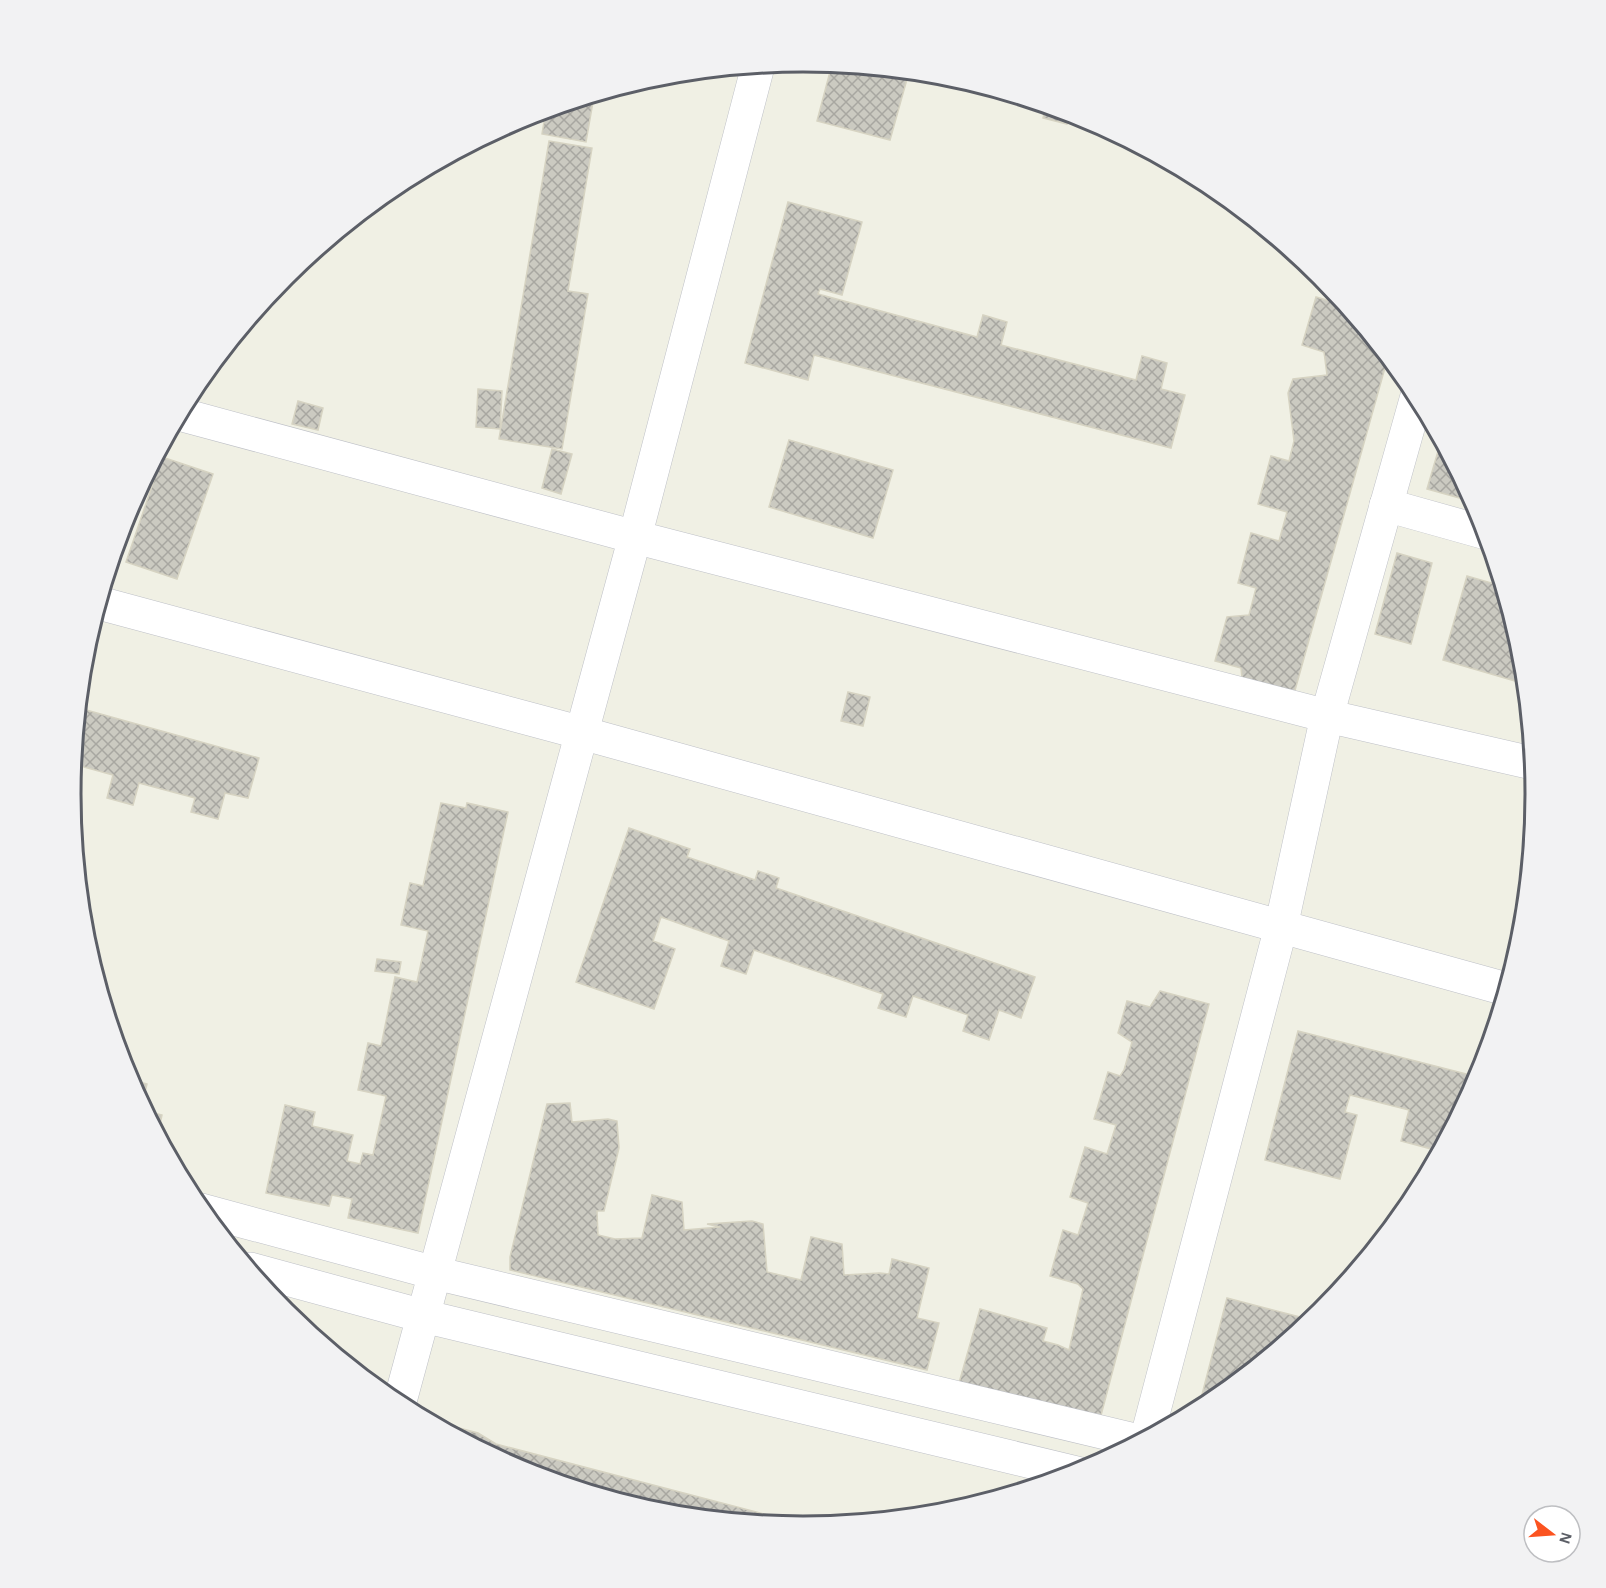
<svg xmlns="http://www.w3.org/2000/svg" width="1606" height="1588" font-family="'Alegreya Sans',sans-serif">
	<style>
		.building { fill: url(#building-cross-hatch); stroke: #d6d3c2; stroke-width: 1.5 }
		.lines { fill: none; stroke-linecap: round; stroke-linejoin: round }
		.minor-casing { stroke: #bec0c7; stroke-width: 34 }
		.minor { stroke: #fff; stroke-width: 33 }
		.rim { fill: none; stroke: #5c5f67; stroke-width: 3 }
	</style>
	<defs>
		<pattern id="building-cross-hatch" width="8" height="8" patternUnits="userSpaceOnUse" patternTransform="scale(1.5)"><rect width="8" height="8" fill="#cbcac1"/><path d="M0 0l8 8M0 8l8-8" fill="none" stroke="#a8a7a1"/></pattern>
	</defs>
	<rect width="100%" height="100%" fill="#f0f0e4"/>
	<!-- building -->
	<g class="building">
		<path d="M832,64l77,8 -19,68 -73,-19z"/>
		<path d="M594,96l-8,46 -44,-8 4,-24z"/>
		<path d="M1046,106l24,7 -3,11 -24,-6z"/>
		<path d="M549,141l43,7 -24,143 20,3 -26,155 -63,-10z"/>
		<path d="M788,202l74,20 -20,73 -22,-6 -2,5 159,43 6,-22 24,7 -6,23 135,35 6,-24 25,7 -6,26 24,6 -14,53 -357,-93 -6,25 -63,-17z"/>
		<path d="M1333,291l55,66 -96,344 -49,-13 -2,-20 -26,-7 12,-44 22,-2 7,-27 -18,-5 13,-50 28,8 8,-29 -29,-8 13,-48 18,5 5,-20 -6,-48 5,-14 34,-4 -3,-23 -22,-7 14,-48 14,4z"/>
		<path d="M478,389l24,2 -2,38 -24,-2z"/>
		<path d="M298,401l25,7 -5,22 -26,-6z"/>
		<path d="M789,440l104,30 -20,68 -104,-31z"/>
		<path d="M1441,441l33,61 -47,-13z"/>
		<path d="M552,449l20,5 -11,40 -19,-6z"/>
		<path d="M162,457l51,17 -36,105 -51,-17z"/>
		<path d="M1397,553l35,10 -21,81 -36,-10z"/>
		<path d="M1467,576l35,10 19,65 4,33 -82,-24z"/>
		<path d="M848,692l22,5 -7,29 -22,-5z"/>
		<path d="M79,708l180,50 -11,40 -23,-5 -7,26 -27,-7 4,-14 -56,-15 -6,22 -26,-7 6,-23 -40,-11z"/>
		<path d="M441,803l25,5 1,-5 41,9 -90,421 -70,-15 4,-19 -20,-4 -3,11 -63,-13 19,-88 30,7 -3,14 41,9 -6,26 13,3 3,-11 10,2 13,-59 -28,-6 10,-47 13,3 14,-69 22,5 11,-51 -27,-6 9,-42 13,3z"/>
		<path d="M629,828l61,21 -3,8 68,23 3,-9 21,7 -3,10 259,89 -14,41 -22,-8 -10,30 -26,-9 5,-16 -55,-19 -7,21 -28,-9 5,-14 -129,-44 -8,24 -25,-8 8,-25 -68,-24 -8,24 22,8 -21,60 -78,-27z"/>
		<path d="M377,959l24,3 -2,12 -24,-3z"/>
		<path d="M1160,991l49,13 -110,419 -140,-40 21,-74 67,19 -4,13 15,4 11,5 14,-61 -5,-5 -28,-8 13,-46 15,5 10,-32 -18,-6 15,-50 22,7 9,-29 -22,-6 14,-47 12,4 4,-6 8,-28 -14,-9 9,-32 23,6z"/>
		<path d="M1298,1031l180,46 -39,74 -38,-10 8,-31 -59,-15 -5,17 12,3 -17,64 -75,-19z"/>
		<path d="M129,1079l18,5 -5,20z"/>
		<path d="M570,1103l2,19 36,-3 9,2 2,27 -15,63h-7l1,24 17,4 27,-1 10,-43 30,7 2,28 36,-3 -13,-3 45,-3 11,3 4,48 34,8 10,-43 31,7 2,31 36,-2 9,1 3,-15 37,9 -12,50 22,5 -12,47 -417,-100v-13l37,-153z"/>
		<path d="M146,1111l16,4 -4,18z"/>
		<path d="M1227,1298l77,20 -3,11 -91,74 -12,7z"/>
		<path d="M459,1428l19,5 18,11 314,82h-7l-143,-14 -138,-41 -65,-35z"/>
	</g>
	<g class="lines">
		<!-- minor casing -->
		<g class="minor-casing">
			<g id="minor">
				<path d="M179,414l456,123 692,179 205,47"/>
				<path d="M1386,505l100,28"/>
				<path d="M99,603l483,130 924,256"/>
				<path d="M201,1210l234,63 704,168"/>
				<path d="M250,1269l173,47 654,157"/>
				<path d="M399,1405l236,-868 123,-471"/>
				<path d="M1147,1437l134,-510 46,-211 90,-320"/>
			</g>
		</g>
		<!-- minor -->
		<use href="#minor" class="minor"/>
	</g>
	<!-- crop -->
	<path d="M0 0H1606V1588H0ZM81 794a722 722 0 1 1 1444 0a722 722 0 1 1-1444 0Z" fill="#f2f2f3" fill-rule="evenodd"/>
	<path class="rim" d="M81 794a722 722 0 1 1 1444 0a722 722 0 1 1-1444 0Z"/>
	<!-- north arrow -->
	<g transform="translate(1552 1534) rotate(107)"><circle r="28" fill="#ffffff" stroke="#bebfc2" stroke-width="1.5"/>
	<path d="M0-4.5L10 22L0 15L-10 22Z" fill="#fb5320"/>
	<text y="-9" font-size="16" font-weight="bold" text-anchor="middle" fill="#5c5f67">N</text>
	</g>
</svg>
